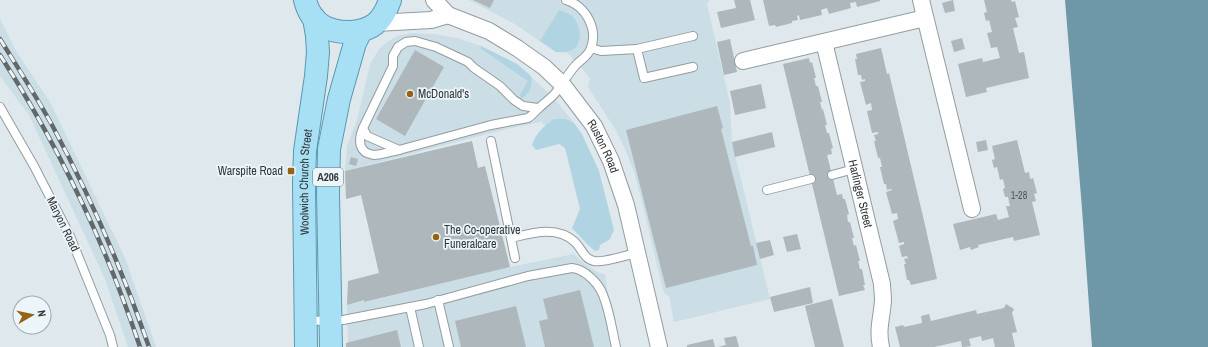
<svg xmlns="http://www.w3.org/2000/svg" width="1208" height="347" font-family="'Archivo Narrow',sans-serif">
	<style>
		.built { fill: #cbdde5 }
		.green { fill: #b0d4e2 }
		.water { fill: #6e97a7 }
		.building { fill: #aeb7bb }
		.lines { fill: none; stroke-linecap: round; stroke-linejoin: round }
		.lane-casing { stroke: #939ca0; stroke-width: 10 }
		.street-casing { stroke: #939ca0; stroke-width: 18 }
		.primary-casing { stroke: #5898ae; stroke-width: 24 }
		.lane { stroke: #fff; stroke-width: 8 }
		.street { stroke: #fff; stroke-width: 16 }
		.primary { stroke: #a7e0f5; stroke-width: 22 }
		.rail-casing { stroke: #62686a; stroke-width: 4.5 }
		.rail { stroke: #ecf6fa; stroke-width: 3; stroke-dasharray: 9; stroke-linecap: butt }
		.poi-dot { fill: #946414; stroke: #ecf6fa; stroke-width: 1.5 }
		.labels { text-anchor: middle; stroke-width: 3.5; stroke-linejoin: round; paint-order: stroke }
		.number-label { font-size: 10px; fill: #515659 }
		.shield { fill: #ecf6fa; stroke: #6a7072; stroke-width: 1 }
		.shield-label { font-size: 11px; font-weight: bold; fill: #323638 }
		.poi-label { font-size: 12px; fill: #323638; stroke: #ecf6fa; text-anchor: start }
		.street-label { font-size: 12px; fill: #323638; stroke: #ecf6fa }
	</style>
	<rect width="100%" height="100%" fill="#dfe9ed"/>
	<!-- built -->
	<g class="built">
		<path d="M469,0h241l-3,4 23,99 2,39 38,157 -96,23 -5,-26 -4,-2 -2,-4 -22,-92 -7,-26 -9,-23 -10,-20 -27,-42 2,-9 -22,-25 -12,-1 -43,-29z"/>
		<path d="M0,19l16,32 34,51 75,156 31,89h-28l-23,-68 -76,-164 -29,-39z"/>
		<path d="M412,33l22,1 23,4 24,8 36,18 37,34 20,25 -8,-4h-12l-9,7 -4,-4 -34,7 -162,42 2,-25 10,-26 13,-56 9,-15 8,-7 10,-6z"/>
		<path d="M574,254l7,7 9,6 7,5 8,2 2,14 12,59h-271l-1,-42 17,-5 1,2 145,-35z"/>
	</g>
	<!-- green -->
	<g class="green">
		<path d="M559,10c5,2 11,3 15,8 6,8 10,25 -2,32 -4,2 -11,2 -16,2l-16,-11z"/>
		<path d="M481,46l36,18 14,12c1,13 0,15 -10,23l-1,-4 8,-14 -47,-32z"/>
		<path d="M554,119h12l8,4 8,11 17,37 15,59 -4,9 -10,6 -1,5 -4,1 -7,-6 -16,-17 8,-19 -15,-61 -6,-4 -23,6 -4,-5c3,-11 13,-20 22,-26z"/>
	</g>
	<!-- water -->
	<path class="water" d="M1065,0h143v347h-116l-10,-138z"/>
	<!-- building -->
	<g class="building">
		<path d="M473,0h21l-4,8z"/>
		<path d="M734,0h16l5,20 -34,8 -4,-16 19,-4z"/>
		<path d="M763,0h117v1l-23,6 -1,-5 -6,1 1,5 -22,6 -2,-6 -6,2 1,5 -22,5 -1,-5 -2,1 1,4 -6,1v2l-16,4 -1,-2 -6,1z"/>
		<path d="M953,0l2,11 -10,2 -3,-10z"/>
		<path d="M984,0h27l1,2 3,-1 4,16 -4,1 3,9 -5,1 6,25 5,-1 5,26 -43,10 1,4 -21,5 -8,-33 24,-6 1,4 17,-4 -3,-11 -6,1 -4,-15 5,-1 -3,-12 -3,1 -2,-8 3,-1z"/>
		<path d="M962,38l3,11 -11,3 -3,-11z"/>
		<path d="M730,39l7,33 -13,3 -7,-33z"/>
		<path d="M881,48l6,26 2,-1 36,152 12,54 -26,6 -2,-5h-2l-3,-16h2l-2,-5 4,-1 -1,-2 -5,1 -3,-11 5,-2v-2l-5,1 -6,-22 5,-2 -1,-6 -5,1 -6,-22 6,-2 -1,-1 -4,1 -1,-6h-2l-4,-17h2l-2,-9h-2l-4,-17h2l-2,-6 4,-1v-2l-6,1 -5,-22 5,-1 -1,-7 -5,2 -6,-23 5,-1v-2l-3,1 -1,-5h-3l-3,-16h2l-1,-5z"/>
		<path d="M415,50l29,17 -39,69 -29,-17z"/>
		<path d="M809,58l1,5 2,-1 4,16h-2l2,8h2l4,16h-2l2,8 1,-1 4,16h-2l2,8h2l4,15 -2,1 1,5 -5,1 10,40 5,-1 1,5h2l4,15 -2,1 1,7h2l4,16h-2l2,8 2,-1 4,16h-2l2,8h2l3,16h-2l2,5 -26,6 -56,-232z"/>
		<path d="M761,84l5,24 -31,7 -5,-24z"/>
		<path d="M717,106l6,22 -2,1 30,117h2l4,19 -91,23 -40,-158z"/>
		<path d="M772,132l3,15 -40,10 -3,-15z"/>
		<path d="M986,140l2,10 -10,2 -2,-10z"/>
		<path d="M1017,140l8,33 4,-1 1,7 3,-1 4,15 -3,1 2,7 -4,1 8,33 -26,6 -1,-4 -35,8 1,2 -8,3 -1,-3 -10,3 -7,-26 43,-10 2,6 11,-3 -3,-11h4l-2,-9h-3l-2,-8 2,-1 -2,-9 -3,1 -3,-13 -3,1 -2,-8 3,-1 -3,-13z"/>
		<path d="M472,141l6,27 7,-2 25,101 -146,35v-2l-17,5 1,-24 31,-8 -18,-78 -15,4 -1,-28z"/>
		<path d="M351,157l7,2 -2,7 -7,-2z"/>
		<path d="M797,234l4,15 -14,3 -4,-15z"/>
		<path d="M770,240l4,15 -14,4 -4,-16z"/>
		<path d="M810,287l3,16 -39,9 -4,-15z"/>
		<path d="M580,290l14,57h-49l-6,-26 9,-2 -5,-20z"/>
		<path d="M832,299l12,48h-29l-10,-41z"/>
		<path d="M1006,304l8,5 -2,4 5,19 -5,1 3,14h-20l-2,-9 -11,3 -1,-5 -12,3 2,7 -7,1h-2l-1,-6 -27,6h-34l-5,-20 8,-2 1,2 18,-4 -1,-7 8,-2 2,7 45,-11 1,4 27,-6z"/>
		<path d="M516,306l10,41h-65l-6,-26z"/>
		<path d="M397,330l4,17h-55v-4z"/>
		<path d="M736,336l3,11h-21l8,-2 -2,-7z"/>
		<path d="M713,339l2,8h-28v-2z"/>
	</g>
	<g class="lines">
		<!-- lane casing -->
		<g class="lane-casing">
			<g id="lane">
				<path d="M591,48l10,3 36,-2 7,29 49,-11"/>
				<path d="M637,49l56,-13"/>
				<path d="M0,107l34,59 36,70 40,99 3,12"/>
				<path d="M538,108l-15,-2 -9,-6 -14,-14 -26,-18 -6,-6 -32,-15 -21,-6 -9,1 -8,5 -5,9v10l-30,62 4,8 32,14 92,-25 37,-7c5,-3 7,-7 11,-10 6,-6 13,-10 18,-17 6,-8 11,-17 18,-25 5,-6 13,-9 16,-18 7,-19 -5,-42 -25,-48"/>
				<path d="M363,128c-5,12 -5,25 11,27 6,0 19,-4 25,-5"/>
				<path d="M491,141l24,117"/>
				<path d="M832,175l22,-6"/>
				<path d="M767,190l44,-11"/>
				<path d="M511,238c21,-5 46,-13 64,4 7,7 9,17 19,19 10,2 32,-6 43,-8"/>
				<path d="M438,300l11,47"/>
				<path d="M410,307l9,40"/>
				<path d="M307,321l36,-1 83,-16 102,-28 44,-8c13,1 27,16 31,27 7,17 9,35 13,52"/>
			</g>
		</g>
		<!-- street casing -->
		<g class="street-casing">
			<g id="street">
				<path id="s1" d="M434,0l14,15 41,16 28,17 27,19 18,17 32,42 17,35 15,44 33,142"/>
				<path d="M921,0l51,209"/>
				<path d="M376,23l55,-3 17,-5"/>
				<path id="s2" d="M824,42l58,242c0,5 1,10 1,16 -1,18 -6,28 -2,47"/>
				<path d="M743,61l182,-43"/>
			</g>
		</g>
		<!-- primary casing -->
		<g class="primary-casing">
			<g id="primary">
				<path d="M305,0c6,24 23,33 47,32 9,-1 17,-3 23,-8 8,-6 12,-15 15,-24"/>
				<path id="s3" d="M306,347l-2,-164 1,-32 11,-75 2,-24 -1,-16 -3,-18"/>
				<path d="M331,347l-3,-153 1,-45 10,-50 16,-56 6,-12"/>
			</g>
		</g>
		<!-- lane -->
		<use href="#lane" class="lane"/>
		<!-- street -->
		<use href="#street" class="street"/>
		<!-- primary -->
		<use href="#primary" class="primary"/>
		<!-- rail casing -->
		<g class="rail-casing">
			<g id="rail">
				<path d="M0,39c18,29 36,57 52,86 38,71 71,146 97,222"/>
				<path d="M0,55c58,90 106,190 140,292"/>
			</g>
		</g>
		<!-- rail -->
		<use href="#rail" class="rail"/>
	</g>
	<!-- markers -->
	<g class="poi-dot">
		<circle cx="410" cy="94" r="4"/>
		<rect x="287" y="167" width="8" height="8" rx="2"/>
		<circle cx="436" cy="237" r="4"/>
	</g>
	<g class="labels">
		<!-- number labels -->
		<g class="number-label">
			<text x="1019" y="199">1-28</text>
		</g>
		<!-- shield labels -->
		<rect class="shield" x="313" y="168" width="30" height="18" rx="3"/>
		<g class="shield-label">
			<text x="328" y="181">A206</text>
		</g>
		<!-- poi labels -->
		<g class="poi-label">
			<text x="418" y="98">McDonald's</text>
			<text x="283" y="175" text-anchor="end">Warspite Road</text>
			<text x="444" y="234">The Co-operative<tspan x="444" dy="14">Funeralcare</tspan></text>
		</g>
		<!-- street labels -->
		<g class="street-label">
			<text dy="4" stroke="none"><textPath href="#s1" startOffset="230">Ruston Road</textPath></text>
			<text dy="4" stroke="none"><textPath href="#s3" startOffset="165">Woolwich Church Street</textPath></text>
			<text dy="4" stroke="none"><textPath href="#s2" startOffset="156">Harlinger Street</textPath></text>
			<text transform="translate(63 224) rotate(64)" y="4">Maryon Road</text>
		</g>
	</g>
	<!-- north arrow -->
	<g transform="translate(32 315) rotate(81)"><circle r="19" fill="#ecf6fa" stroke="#a2a9ac"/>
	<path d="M0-3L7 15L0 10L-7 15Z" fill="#946414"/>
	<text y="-6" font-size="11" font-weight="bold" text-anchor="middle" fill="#323638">N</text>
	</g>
</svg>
